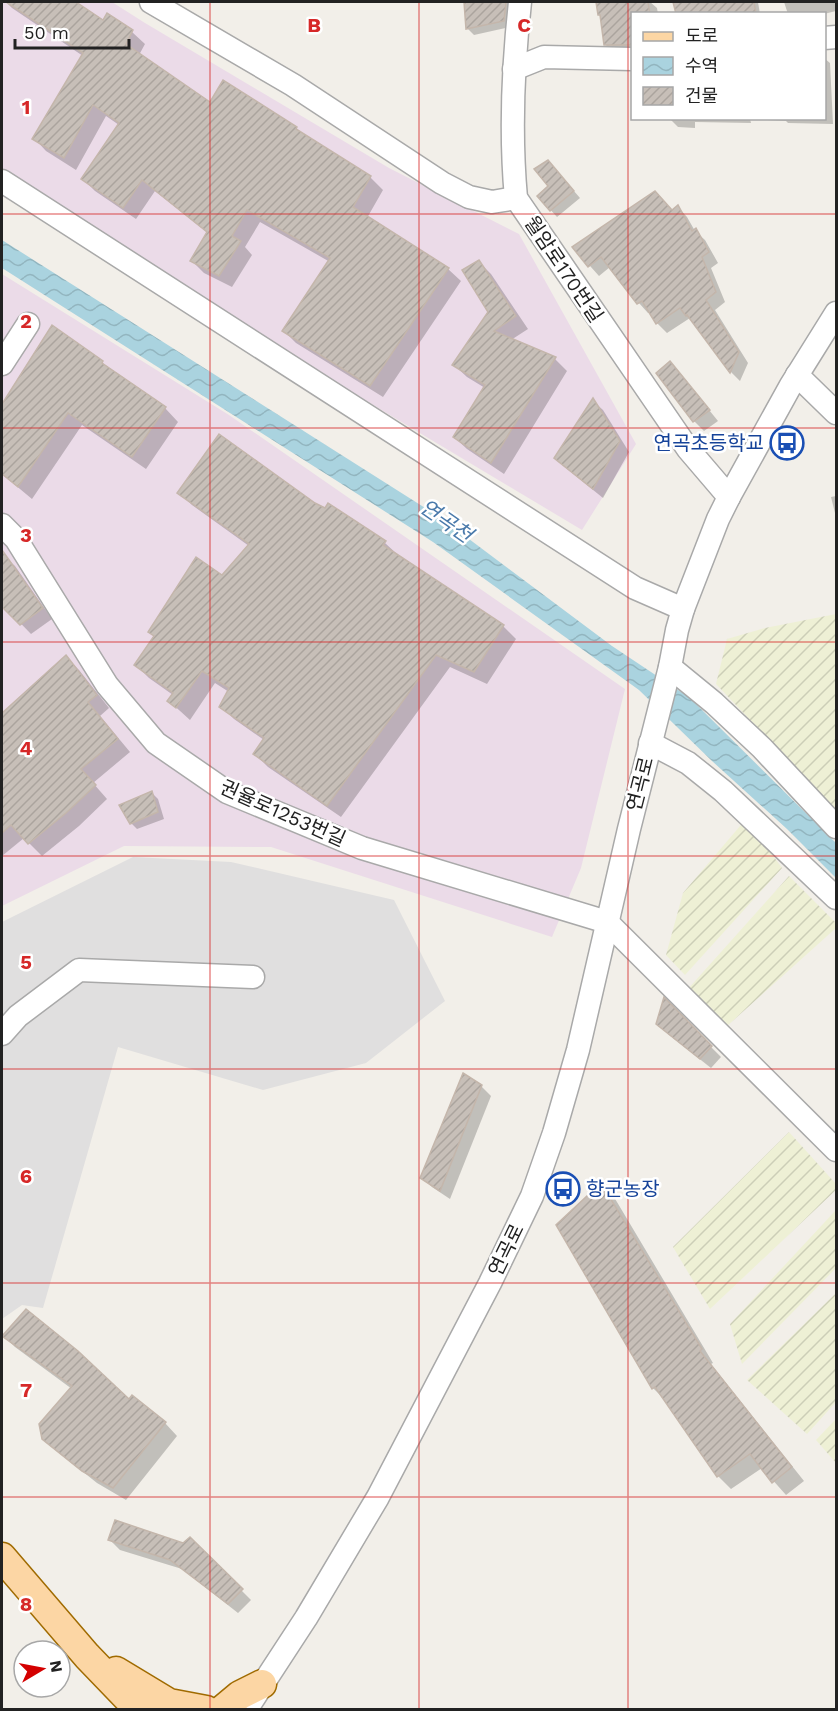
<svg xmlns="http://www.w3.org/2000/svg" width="838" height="1711" font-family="'Work Sans','Noto Sans KR',sans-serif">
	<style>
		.residential { fill: #e0dfdf }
		.industrial { fill: #ebdbe8 }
		.farmland { fill: url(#farmland-furrows) }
		.water { fill: url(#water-waves) }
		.shadow { fill: #0003 }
		.building { fill: url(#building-hatch); stroke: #c4b6ab; stroke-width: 1.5 }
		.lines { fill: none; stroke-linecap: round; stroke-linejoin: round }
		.minor-casing { stroke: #a9a9a9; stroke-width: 25 }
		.major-casing { stroke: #a06b00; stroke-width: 31 }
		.minor { stroke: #fff; stroke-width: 22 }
		.major { stroke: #fcd6a4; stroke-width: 28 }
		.grid { fill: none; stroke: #d62828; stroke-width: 1.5; stroke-opacity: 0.55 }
		.labels { text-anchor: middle; stroke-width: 5; stroke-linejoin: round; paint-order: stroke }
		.street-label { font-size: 20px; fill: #222; stroke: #fff }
		.transit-label { font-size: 20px; fill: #164399; stroke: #fff; text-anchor: end }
		.water-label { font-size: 21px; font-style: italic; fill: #4a7aab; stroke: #fff }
		.grid-label { font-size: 20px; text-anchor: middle; font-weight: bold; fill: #d62828; stroke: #fff; stroke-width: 5; stroke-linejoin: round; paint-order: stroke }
	</style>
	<defs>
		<pattern id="farmland-furrows" width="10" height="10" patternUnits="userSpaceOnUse" patternTransform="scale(1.5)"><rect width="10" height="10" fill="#eef0d5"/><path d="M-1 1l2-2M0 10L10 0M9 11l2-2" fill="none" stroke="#ccceb7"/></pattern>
		<pattern id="water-waves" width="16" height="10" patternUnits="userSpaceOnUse" patternTransform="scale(1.5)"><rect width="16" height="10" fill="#aad3df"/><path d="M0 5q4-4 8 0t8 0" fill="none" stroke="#92b5bf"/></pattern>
		<pattern id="building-hatch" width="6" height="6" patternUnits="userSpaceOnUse" patternTransform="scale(1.5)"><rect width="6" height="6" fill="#c7bfb8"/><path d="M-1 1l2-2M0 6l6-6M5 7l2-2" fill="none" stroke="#aba49e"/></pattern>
	</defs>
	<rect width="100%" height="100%" fill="#f2efe9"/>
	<!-- residential -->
	<path class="residential" d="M133,857l98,5 163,38 51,101 -79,62 -103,27 -145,-43 -75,261 -21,-3 -20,14v-397z"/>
	<!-- industrial -->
	<g class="industrial">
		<path d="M2,2h110l33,21 244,145 130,66 117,210 -54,86 -259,-155 -321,-179z"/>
		<path d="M2,274l227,141 396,274 -44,179 -29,69 -281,-90 -147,-1 -122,60z"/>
	</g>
	<!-- farmland -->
	<g class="farmland">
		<path d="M836,614v196l-120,-126 11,-45 38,-11z"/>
		<path d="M746,819l36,49 -97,107 -19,-20 17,-62z"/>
		<path d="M789,876l47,47v5l-109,98 -40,-36z"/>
		<path d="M789,1132l47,52v6l-126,119 -37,-62z"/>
		<path d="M836,1210v58l-94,96 -12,-40z"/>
		<path d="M836,1293v109l-29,32 -60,-54z"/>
		<path d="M836,1419v44l-20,-23z"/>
	</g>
	<!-- water -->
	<path class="water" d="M2,240l439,278 171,128 78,52 146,145v35l-49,-49 -75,-68 -73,-71 -206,-148 -431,-274z"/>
	<!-- shadow -->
	<g class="shadow">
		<path d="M6,2h67l30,20 4,-7 25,17 13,12 -6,11 71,49 86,24 9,9 65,40 13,13 -16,28 81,51 13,12 -78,116 -87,-54 -12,-12 46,-69 -70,-40 -15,25 7,8 -20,32 -28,-14 -12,-12 16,-28 -53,-42 -19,28 -41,-28 -12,-12 36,-54 -13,-9 -30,54 -30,-19 -12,-13 49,-82 -71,-48z"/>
		<path d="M465,2h49l-4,25 -36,8 -7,-7z"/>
		<path d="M598,2h52l7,6 1,6h-26v40h-17l-10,-10z"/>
		<path d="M674,2h84l2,12h-82z"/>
		<path d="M784,2h52v9l-12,3h-36z"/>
		<path d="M824,58l6,5 3,61 -45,-1 -2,-2 -36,-2 1,4 -56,-1v6l-17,-1 -8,-8v-1h154z"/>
		<path d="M554,168l26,30 -23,19 -18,-20 11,-11z"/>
		<path d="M678,207l9,10 8,14 10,9 13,23 -7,5 14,34 -10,8 33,53 -8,18 -9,-9 -41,-54 -23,15 -10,-10 -7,-11 -2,1 -9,-10 -29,-36 -11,9 -25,-28 98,-37z"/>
		<path d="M479,262l12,12 37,55 -17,11 44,19 12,12 -63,103 -37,-25 -13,-12 31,-49 -18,-11 -13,-12 36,-53z"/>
		<path d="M53,327l49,35 6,7 57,39 13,14 -32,47 -64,-44 -50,74 -30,-25v-67z"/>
		<path d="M679,373l39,48 -14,10 -10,-10z"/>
		<path d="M593,401l10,9 26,42 -26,46 -37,-30z"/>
		<path d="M179,492l135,12 71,39 13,12 105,71 13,13 -29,45 -37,-17 -109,150 -73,-50 -13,-13 9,-14 -30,-21 -13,-13 8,-14 -14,-9 -25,37 -21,-19 4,-6 -24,-17 -13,-13 86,-88 27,-31 -57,-41z"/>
		<path d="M836,496v21l-5,-20z"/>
		<path d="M2,556h2l11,10 37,53 -21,15 -29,-30z"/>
		<path d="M66,657l13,13 30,38 -9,8 30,36 -37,31 14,16 -28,27 -37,30 -18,-18 -22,18v-141z"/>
		<path d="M152,793l6,6 6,20 -27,10 -6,-6z"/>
		<path d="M664,1000l57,57 -10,11 -43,-34 -10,-10z"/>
		<path d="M481,1086l10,10 -41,103 -18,-12 -10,-10z"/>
		<path d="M601,1185l13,12 99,166 -2,1 93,117 -18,14 -24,-27 -31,21 -13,-13 -52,-75 -13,-13z"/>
		<path d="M26,1311l103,90 36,22 12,13 -51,64 -29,-17 -40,-32 -13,-13 28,-49 -57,-42 -12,-12z"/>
		<path d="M190,1539l61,61 -13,13 -56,-44 -62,-19 -10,-10 74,5z"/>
	</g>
	<!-- building -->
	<g class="building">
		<path d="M6,2h70l27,18 4,-7 26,17 -7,14 84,58 13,-22 74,47 -1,2 75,47 -18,31 96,61 -79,118 -88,-55 48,-73 -83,-48 -15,26 9,5 -22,35 -29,-15 17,-29 -65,-52 -19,28 -42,-29 38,-56 -26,-18 -29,53 -32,-19 51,-86z"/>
		<path d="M464,2h42l-2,19 -38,8z"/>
		<path d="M596,2h52l2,12h-17v31h-29l-4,-30h-2z"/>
		<path d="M673,2h81l2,12h-80z"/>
		<path d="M548,160l26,31 -24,20 -13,-15 11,-10 -14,-17z"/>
		<path d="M655,191l17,19 6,-5 14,26 4,-3 13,24 -7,5 14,35 -10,8 33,52 -9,21 -43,-58 -1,1 -6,-8 -24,16 -14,-23 -5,3 -36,-47 -13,10 -16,-20z"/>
		<path d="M479,260l37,56 -22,15 62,26 -65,106 -38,-26 32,-52 -33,-20 36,-53 -26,-42z"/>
		<path d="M52,325l51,36 -1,2 64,44 -34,50 -64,-44 -50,74 -16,-13v-70z"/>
		<path d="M670,361l40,49 -17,12 -37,-49z"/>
		<path d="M593,398l27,43 -27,48 -39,-31z"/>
		<path d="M219,434l96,69 10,5 3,-5 58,38 -3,4 121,80 -30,47 -38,-17 -109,151 -74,-52 11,-16 -45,-31 10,-19 -27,-17 -26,37 -9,-7 6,-8 -39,-28 20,-29 -6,-4 48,-75 26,18 27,-31 -72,-51z"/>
		<path d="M2,550l41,58 -23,17 -18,-18z"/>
		<path d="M66,655l31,40 -9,7 30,37 -37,30 15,16 -30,28 -38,31 -17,-19 -9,8v-120z"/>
		<path d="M152,791l6,21 -28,12 -11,-19z"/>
		<path d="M664,997l48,49 -12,13 -44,-35z"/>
		<path d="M463,1073l19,12 -42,106 -20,-13z"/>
		<path d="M601,1183l101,166 -2,2 92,116 -20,16 -22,-29 -33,23 -62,-90 -3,2 -96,-164z"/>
		<path d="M26,1309l52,42 51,48 3,-4 34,27 -53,66 -31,-17 -40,-32 -3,-15 33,-38 -70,-50z"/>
		<path d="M115,1520l68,23 7,-6 53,52 -15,15 -58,-44 -62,-20z"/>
	</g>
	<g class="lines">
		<!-- minor casing -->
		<g class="minor-casing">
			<g id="minor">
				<path d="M151,2l142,83 149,98 27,14 23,5 24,-4"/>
				<path d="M520,2c-7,64 -10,131 -4,196l172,251 41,48"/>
				<path d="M824,38l12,-1"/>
				<path d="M514,69l30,-12 88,2"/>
				<path d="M2,181l633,407 48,21"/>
				<path d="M2,364l26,-40"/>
				<path d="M797,375l39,38"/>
				<path d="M2,525l14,14 91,146 49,58 71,49 135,56 245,74 229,228"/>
				<path d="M670,667l44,36 48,45 74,79"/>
				<path d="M650,743l38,20 35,28 113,107"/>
				<path d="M2,1034l16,-18 61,-46 174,7"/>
				<path d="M246,1710l60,-92 72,-121 112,-214 42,-87 22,-63 24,-83 51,-221 41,-162 7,-37 6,-21 35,-90 11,-22 62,-112 45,-72"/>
			</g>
		</g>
		<!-- major casing -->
		<g class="major-casing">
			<g id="major">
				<path d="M2,1557l85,99 52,54"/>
				<path d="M116,1671l53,32 37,7"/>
				<path d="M222,1710l18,-15 22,-11"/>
			</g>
		</g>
		<!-- minor -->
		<use href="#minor" class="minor"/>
		<!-- major -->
		<use href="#major" class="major"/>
	</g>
	<!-- grid -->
	<path class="grid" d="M210,2v1708M419,2v1708M628,2v1708M2,214h834M2,428h834M2,642h834M2,856h834M2,1069h834M2,1283h834M2,1497h834"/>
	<!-- icons -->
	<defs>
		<g id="bus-ring" transform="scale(1.725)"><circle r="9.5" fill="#fff" stroke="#1a4fb4" stroke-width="1.5"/><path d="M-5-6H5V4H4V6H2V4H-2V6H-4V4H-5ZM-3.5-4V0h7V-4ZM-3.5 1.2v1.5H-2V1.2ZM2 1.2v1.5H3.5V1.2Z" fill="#1a4fb4"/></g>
	</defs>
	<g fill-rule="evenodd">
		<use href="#bus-ring" x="787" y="443"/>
		<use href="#bus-ring" x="563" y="1189"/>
	</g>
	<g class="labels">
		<!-- street labels -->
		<g class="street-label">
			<text transform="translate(564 269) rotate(56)" y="7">월암로170번길</text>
			<text transform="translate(640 784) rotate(-76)" y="7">연곡로</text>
			<text transform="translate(283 813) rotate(24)" y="7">권율로1253번길</text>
			<text transform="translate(506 1250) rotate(-64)" y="7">연곡로</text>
		</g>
		<!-- transit labels -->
		<g class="transit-label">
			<text x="764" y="450">연곡초등학교</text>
			<text x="586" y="1196" text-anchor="start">향군농장</text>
		</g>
		<!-- water labels -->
		<g class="water-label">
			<text transform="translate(446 521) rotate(35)" y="7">연곡천</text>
		</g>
	</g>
	<g class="grid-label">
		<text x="314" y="32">B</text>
		<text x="524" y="32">C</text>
		<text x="26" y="114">1</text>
		<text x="26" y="328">2</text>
		<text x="26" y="542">3</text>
		<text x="26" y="755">4</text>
		<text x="26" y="969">5</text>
		<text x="26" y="1183">6</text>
		<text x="26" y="1397">7</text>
		<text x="26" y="1611">8</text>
	</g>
	<!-- border -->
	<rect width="838" height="1711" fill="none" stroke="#222222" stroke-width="6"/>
	<!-- legend -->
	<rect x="631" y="12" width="195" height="108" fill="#ffffff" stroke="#a7a7a7" stroke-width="1.5"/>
	<rect x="643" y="32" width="30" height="9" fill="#fcd6a4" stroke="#a7a7a7" stroke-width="1.5"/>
	<text x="685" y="42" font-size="18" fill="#222222">도로</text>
	<rect x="643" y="57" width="30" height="18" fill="url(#water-waves)" stroke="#a7a7a7" stroke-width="1.5"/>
	<text x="685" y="72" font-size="18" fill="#222222">수역</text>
	<rect x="643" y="87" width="30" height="18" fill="url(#building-hatch)" stroke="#a7a7a7" stroke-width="1.5"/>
	<text x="685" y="102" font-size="18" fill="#222222">건물</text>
	<!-- north arrow -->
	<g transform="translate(42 1669) rotate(80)"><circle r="28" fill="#ffffff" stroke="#a7a7a7" stroke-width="1.5"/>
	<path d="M0-4.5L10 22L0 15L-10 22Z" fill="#d40000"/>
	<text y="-9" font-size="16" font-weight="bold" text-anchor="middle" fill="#222222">N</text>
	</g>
	<!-- scale -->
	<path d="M15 39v9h114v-9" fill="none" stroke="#222222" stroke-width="3"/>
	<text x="24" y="39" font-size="18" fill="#222222" stroke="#ffffff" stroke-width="4.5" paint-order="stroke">50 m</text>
</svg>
